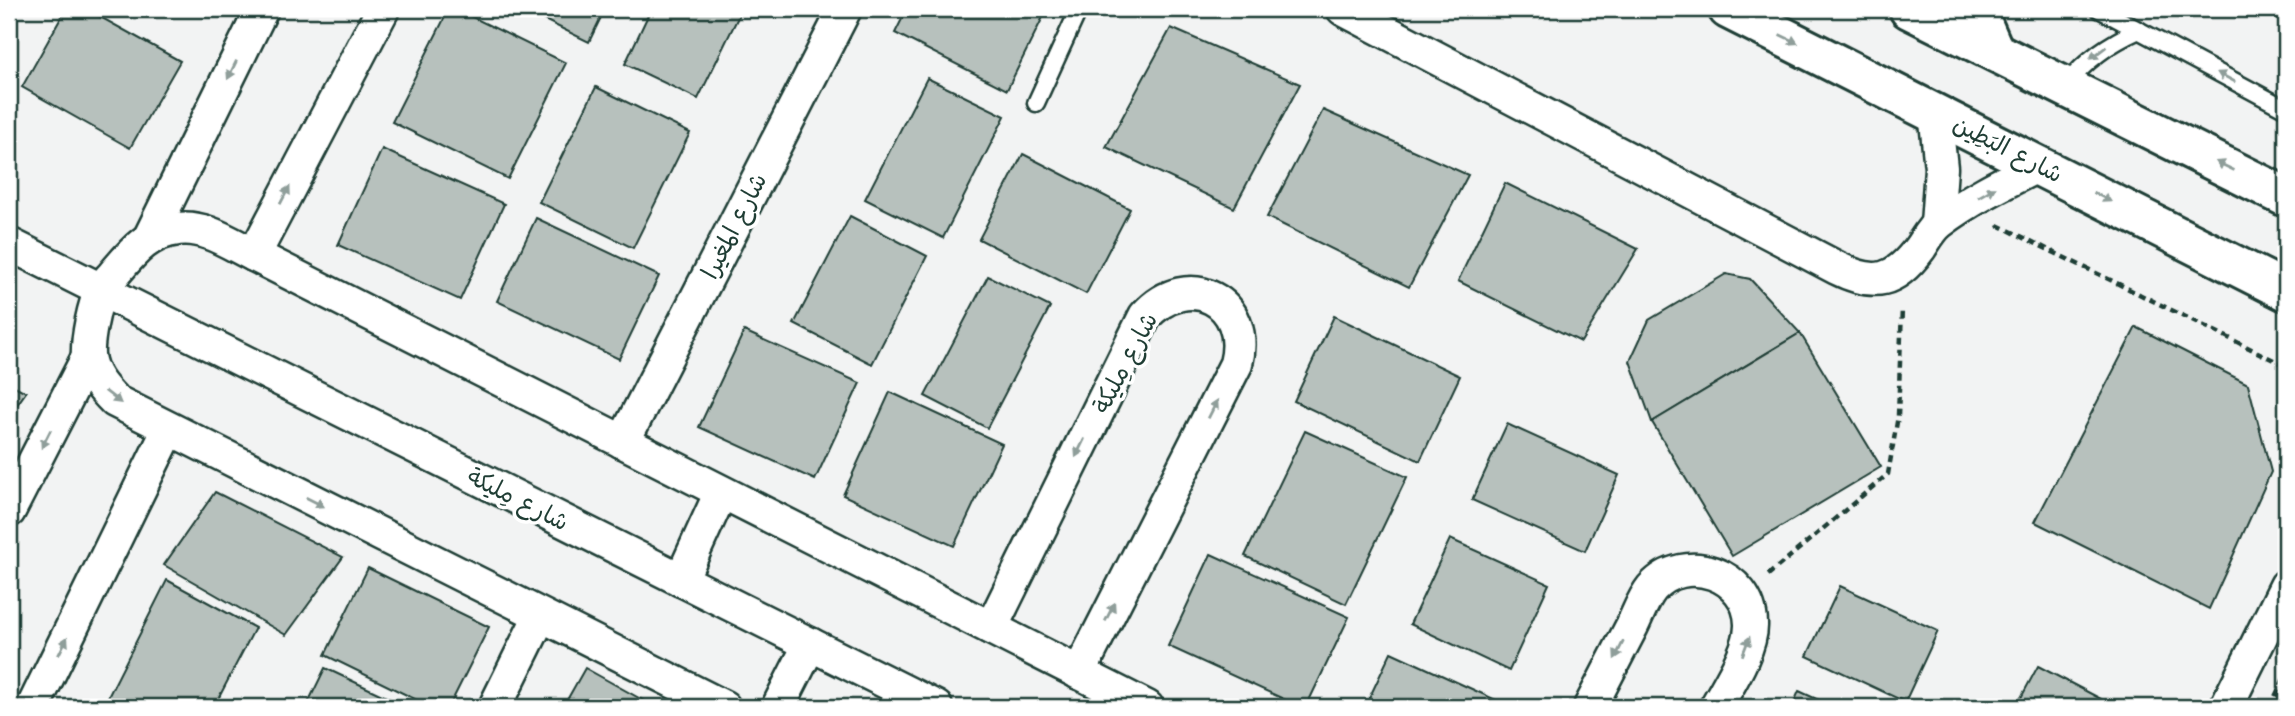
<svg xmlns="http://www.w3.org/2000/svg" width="2295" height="716" font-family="'Playpen Sans','Playpen Sans Arabic',sans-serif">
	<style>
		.building { fill: #b7c1bd; stroke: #1f3d34; stroke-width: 2 }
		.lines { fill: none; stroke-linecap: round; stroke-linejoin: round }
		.lane-casing { stroke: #1f3d34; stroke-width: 21 }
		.street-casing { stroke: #1f3d34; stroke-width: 37 }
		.secondary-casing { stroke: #1f3d34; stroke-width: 44 }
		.path { stroke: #1f3d34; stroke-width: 4.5; stroke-dasharray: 7 5; stroke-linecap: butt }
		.lane { stroke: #fff; stroke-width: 16 }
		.street { stroke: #fff; stroke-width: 32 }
		.secondary { stroke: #fff; stroke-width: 38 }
		.oneway { fill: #8f9e9a }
		.labels { text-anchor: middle; stroke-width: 7; stroke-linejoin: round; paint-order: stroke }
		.street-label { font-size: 24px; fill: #1f3d34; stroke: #fff }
	</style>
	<rect width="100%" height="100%" fill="#f2f3f3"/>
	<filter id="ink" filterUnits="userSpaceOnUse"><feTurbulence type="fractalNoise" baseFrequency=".0143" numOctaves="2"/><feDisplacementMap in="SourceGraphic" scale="14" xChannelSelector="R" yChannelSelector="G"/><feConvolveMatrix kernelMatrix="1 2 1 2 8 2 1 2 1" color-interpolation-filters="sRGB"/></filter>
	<g filter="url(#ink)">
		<!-- building -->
		<g class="building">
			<path d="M66,9h20l94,52 -50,87 -108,-61z"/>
			<path d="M449,9h7l110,54 -58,116 -116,-57z"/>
			<path d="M522,9h83l-16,33z"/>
			<path d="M651,9h91l-44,90 -73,-35z"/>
			<path d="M907,9h140l-40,81 -112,-57z"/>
			<path d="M1171,28l129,56 -66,124 -128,-61z"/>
			<path d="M927,78l78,38 -62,122 -78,-39z"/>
			<path d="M596,87l94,46 -57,115 -94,-46z"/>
			<path d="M1323,110l145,65 -59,112 -142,-70z"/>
			<path d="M382,149l122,55 -44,96 -122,-55z"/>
			<path d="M1023,154l107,55 -44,85 -107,-55z"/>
			<path d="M1505,183l133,66 -57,93 -123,-61z"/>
			<path d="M850,216l77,40 -55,108 -78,-40z"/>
			<path d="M536,218l123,58 -40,83 -122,-58z"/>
			<path d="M1726,274l24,5 50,54 -148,89 -22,-61 19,-41z"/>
			<path d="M988,276l62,31 -63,121 -62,-32z"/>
			<path d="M1334,316l126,60 -40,85 -126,-60z"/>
			<path d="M2136,327l112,57 23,88 -62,137 -174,-87z"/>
			<path d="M744,331l116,52 -45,97 -116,-53z"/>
			<path d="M1800,333l81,134 -149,89 -80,-134z"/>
			<path d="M9,383l17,9 -17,24z"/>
			<path d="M890,392l112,52 -48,102 -111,-51z"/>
			<path d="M1507,424l112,51 -34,76 -113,-51z"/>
			<path d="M1305,431l102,46 -61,127 -101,-48z"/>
			<path d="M215,492l128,65 -57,78 -122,-70z"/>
			<path d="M1450,539l99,45 -40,87 -99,-47z"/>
			<path d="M1211,554l138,63 -43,90h-5l-133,-61z"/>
			<path d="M368,568l121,59 -40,80h-18l-106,-52z"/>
			<path d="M167,580l88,48 -41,79h-111z"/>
			<path d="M1840,586l98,45 -33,71 -98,-46z"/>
			<path d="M1391,652l120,55h-146z"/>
			<path d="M2038,666l63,33 -4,8h-81z"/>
			<path d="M325,668l72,34 -3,5h-88z"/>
			<path d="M585,668l70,39h-92z"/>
			<path d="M1799,691l35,16h-42z"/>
		</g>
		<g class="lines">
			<!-- lane casing -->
			<g class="lane-casing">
				<g id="lane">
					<path d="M2099,9l187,100"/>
					<path d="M2065,86c21,-26 43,-42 74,-56"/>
					<path d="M1036,103l43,-94"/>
				</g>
			</g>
			<!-- street casing -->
			<g class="street-casing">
				<g id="street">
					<path d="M1343,9l494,259c38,19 58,14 83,-20 6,-9 12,-20 20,-26 30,-23 65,-40 99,-57"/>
					<path d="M1935,112l6,56 -4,56"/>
					<path d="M150,237l112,-228"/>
					<path d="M9,244l927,463"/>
					<path d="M254,255l129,-246"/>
					<path d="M623,442l222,-433"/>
					<path d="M9,511l79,-154"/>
					<path d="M681,580l40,-88"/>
					<path d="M991,628l154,-312c43,-48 107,-15 91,48l-157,309"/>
					<path d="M33,707l136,-278"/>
					<path d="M495,707l45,-91"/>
					<path d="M724,707l-609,-306c-13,-13 -25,-27 -27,-46 -1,-15 6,-51 13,-64 2,-6 9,-12 13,-17 18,-21 34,-42 64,-45 27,-4 53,15 76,26l893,452"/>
					<path d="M778,707l32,-63"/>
					<path d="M1590,707c14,-27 28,-54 42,-81 6,-12 11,-27 20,-38 33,-37 98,-14 99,36 1,25 -23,61 -35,83"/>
					<path d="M2226,707l60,-121"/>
				</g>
			</g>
			<!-- secondary casing -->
			<g class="secondary-casing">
				<g id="secondary">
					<path d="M1728,9l558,282"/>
					<path d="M1909,9l377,188"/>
					<path d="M1976,9l18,42"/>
				</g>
			</g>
			<!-- path -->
			<g class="path">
				<path d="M1998,225l288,141"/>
				<path d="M1768,575l120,-101 10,-58 4,-108"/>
				<path d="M2270,707l16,-33"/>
			</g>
			<!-- lane -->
			<use href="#lane" class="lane"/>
			<!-- street -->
			<use href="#street" class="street"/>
			<!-- secondary -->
			<use href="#secondary" class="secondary"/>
		</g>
		<!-- one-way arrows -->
		<defs><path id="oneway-solid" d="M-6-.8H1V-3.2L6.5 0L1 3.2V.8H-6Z" transform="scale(1.75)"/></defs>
		<g class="oneway">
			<use href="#oneway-solid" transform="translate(1789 39) rotate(26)"/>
			<use href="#oneway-solid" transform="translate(2098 53) rotate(143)"/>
			<use href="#oneway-solid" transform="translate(232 70) rotate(116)"/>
			<use href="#oneway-solid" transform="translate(2226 77) rotate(-152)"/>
			<use href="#oneway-solid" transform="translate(2225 166) rotate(-154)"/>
			<use href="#oneway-solid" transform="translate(1987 192) rotate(-30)"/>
			<use href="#oneway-solid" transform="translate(285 195) rotate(-62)"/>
			<use href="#oneway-solid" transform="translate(2102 197) rotate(27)"/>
			<use href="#oneway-solid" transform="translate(113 397) rotate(38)"/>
			<use href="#oneway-solid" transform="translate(1213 409) rotate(-63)"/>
			<use href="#oneway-solid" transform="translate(46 439) rotate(117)"/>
			<use href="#oneway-solid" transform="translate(1080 448) rotate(116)"/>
			<use href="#oneway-solid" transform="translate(315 502) rotate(27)"/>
			<use href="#oneway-solid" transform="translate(1110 612) rotate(-63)"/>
			<use href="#oneway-solid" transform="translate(63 646) rotate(-64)"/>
			<use href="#oneway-solid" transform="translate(1746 646) rotate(-69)"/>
			<use href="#oneway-solid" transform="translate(1619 650) rotate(117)"/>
		</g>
	</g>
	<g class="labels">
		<!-- street labels -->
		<g class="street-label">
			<text transform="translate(2008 149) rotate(27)" y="8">شارع البَطِين</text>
			<text transform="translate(734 226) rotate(-63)" y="8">شارع المغيرا</text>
			<text transform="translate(1125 363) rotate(-62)" y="8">شارع مِليكة</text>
			<text transform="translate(518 499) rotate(27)" y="8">شارع مِليكة</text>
		</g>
	</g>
	<!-- margin -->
	<rect width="2295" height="716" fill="none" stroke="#fff" stroke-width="35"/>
	<rect x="18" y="18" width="2260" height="681" fill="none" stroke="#1f3d34" stroke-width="2.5" filter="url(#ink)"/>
</svg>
